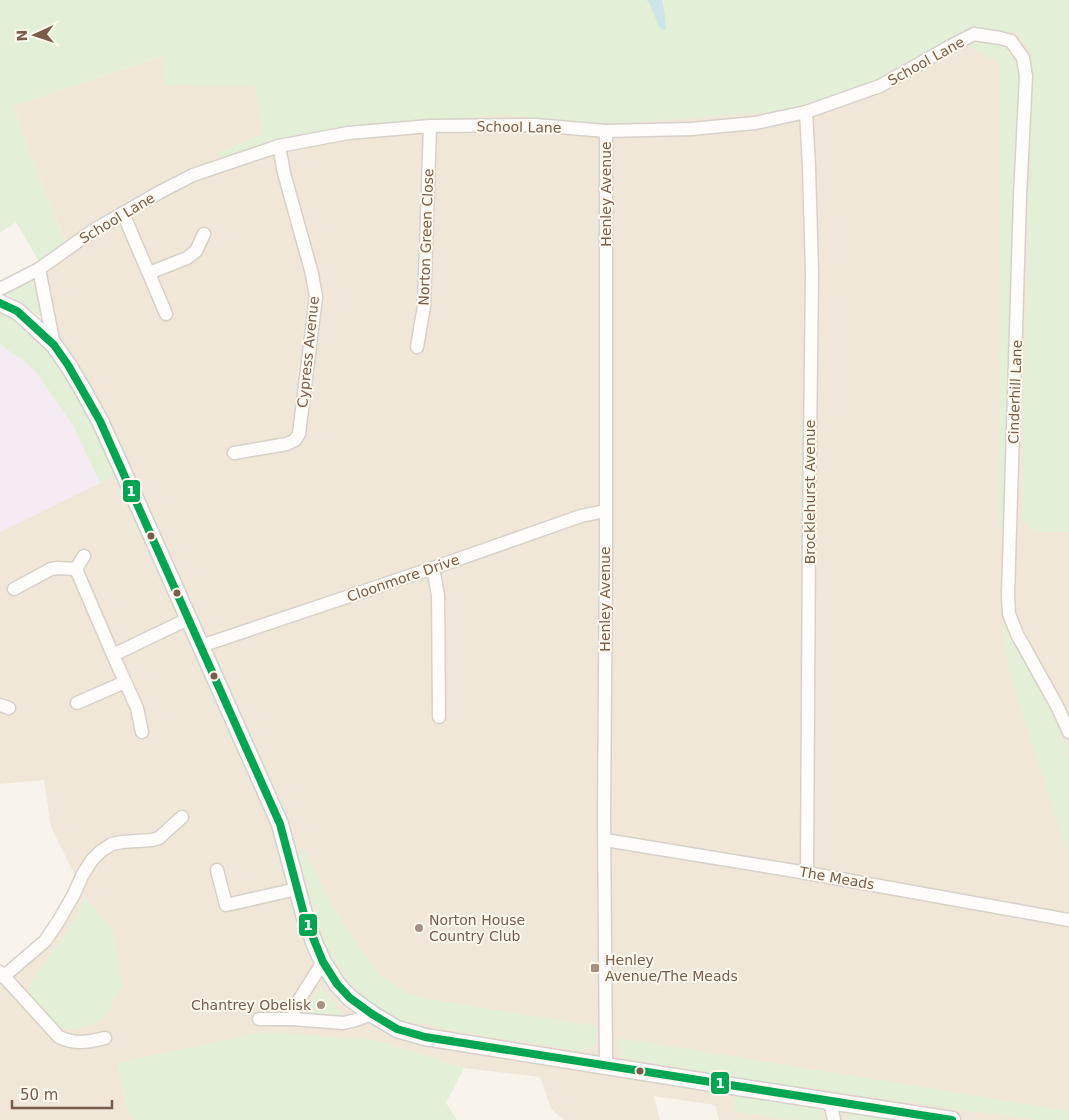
<svg xmlns="http://www.w3.org/2000/svg" width="1069" height="1120" font-family="'DejaVu Sans',sans-serif">
	<style>
		.residential { fill: #f1e7d9 }
		.education { fill: #f5ebf3 }
		.green { fill: #e3efd6 }
		.water { fill: #cde5e8 }
		.lines { fill: none; stroke-linecap: round; stroke-linejoin: round }
		.minor-casing { stroke: #d7d1ca; stroke-width: 15 }
		.tertiary-casing { stroke: #d7d1ca; stroke-width: 19 }
		.minor { stroke: #fefdfc; stroke-width: 12 }
		.tertiary { stroke: #fefdfc; stroke-width: 16 }
		.bus-1-casing { stroke: #fff9ee; stroke-width: 11 }
		.bus-1 { stroke: #00a651; stroke-width: 8 }
		.bus-dot { fill: #785d4a; stroke: #fff9ee; stroke-width: 2 }
		.poi-dot { fill: #a59283; stroke: #fff9ee; stroke-width: 2 }
		.labels { text-anchor: middle; stroke-width: 4; stroke-linejoin: round; paint-order: stroke }
		.street-label { font-size: 14px; fill: #785d4a; stroke: #fff9ee }
		.poi-label { font-size: 14px; fill: #785d4a; stroke: #fff9ee; text-anchor: start }
		.line-badge { stroke: #fff9ee; stroke-width: 2 }
		.badge-label { font-size: 14px; text-anchor: middle; font-weight: bold; fill: #fff }
	</style>
	<rect width="100%" height="100%" fill="#f8f4ec"/>
	<!-- residential -->
	<path class="residential" d="M1069,0v1120h-350l-4,-15 -61,-9 6,24h-96l-13,-11 -11,-32 -76,-9 -88,-28 -258,23 8,43 7,14h-133v-140l45,-39 31,-53 -5,-6 3,-8 -23,-47 -7,-47 -44,4v-252l100,-49 17,-10 -63,-128 -15,-76 29,-21 -39,-97 -16,-45 150,-50 1,28z"/>
	<!-- education -->
	<path class="education" d="M0,344l34,25 39,56 27,58 -100,49z"/>
	<!-- green -->
	<g class="green">
		<path d="M0,0h1069v532h-35l-12,-12 6,-318 3,-32 1,-117 -14,-20 -37,-3 -104,53 -94,28 -170,13 -110,-9 -158,10 -125,38 -1,-11 43,-18 -7,-48 -91,-1 -2,-29 -149,50 16,45 38,95 -27,17 -24,-41 -16,11z"/>
		<path d="M982,41l23,6 10,9 4,23 -14,449h-7l2,-289v-175l-33,-20z"/>
		<path d="M35,276l9,43 -38,-25z"/>
		<path d="M0,312l9,4 23,16 39,49 46,92 -17,10 -27,-58 -39,-56 -34,-25z"/>
		<path d="M1006,622l38,73 22,51 3,9v103l-59,-183 -9,-52z"/>
		<path d="M304,848l19,40 23,39 34,49 32,19 29,6 156,25 -2,19 -13,6 -104,-16 -78,-15 -31,-18 -25,-28 -20,-32 -25,-85z"/>
		<path d="M85,897l28,33 10,55 -18,31 -5,4 -13,6 -7,2 -15,1 -10,-5 -23,-27 -3,-8 4,-10 39,-55z"/>
		<path d="M323,988l21,28c-15,3 -25,1 -38,-6l8,-15z"/>
		<path d="M262,1032l114,8 88,28 -18,35 11,17h-324l-7,-14 -8,-43z"/>
		<path d="M619,1038l450,73v9h-31l-280,-39 -138,-24z"/>
		<path d="M733,1095l88,14 3,11h-31l-58,-8z"/>
		<path d="M859,1112l51,8h-65l5,-6z"/>
	</g>
	<!-- water -->
	<path class="water" d="M646,0h16l3,15 1,16 -7,-4 -10,-25z"/>
	<g class="lines">
		<!-- minor casing -->
		<g class="minor-casing">
			<g id="minor">
				<path d="M806,112l3,55 3,105 -3,260 -2,341"/>
				<path d="M606,131v421l-2,264 2,250"/>
				<path d="M123,213c14,34 29,67 43,101"/>
				<path d="M39,269l15,76"/>
				<path d="M149,273l38,-15 9,-7 8,-17"/>
				<path d="M0,289l39,-20 55,-39 66,-38 33,-17 86,-29 69,-13 82,-7 105,-1 71,6 85,-2 64,-6 51,-11 74,-26 69,-39 25,-13 26,4 11,3 12,17 3,18 -6,120 -12,400 1,18 8,20 40,72 12,26"/>
				<path d="M417,347l7,-41 6,-180"/>
				<path d="M234,453l53,-9 8,-4 4,-6 17,-137 -4,-23 -28,-101 -5,-27"/>
				<path d="M84,556l-8,13 37,86 24,53 5,24"/>
				<path d="M433,568l5,27 1,122"/>
				<path d="M14,589l37,-20 7,-1 18,1"/>
				<path d="M201,646l232,-78 148,-52 24,-5"/>
				<path d="M113,655l75,-36"/>
				<path d="M77,703l48,-21"/>
				<path d="M0,705l9,3"/>
				<path d="M605,840l202,33 262,47"/>
				<path d="M217,870l9,35 71,-16"/>
				<path d="M0,972l59,65c17,8 29,5 46,1"/>
				<path d="M3,977l42,-36 13,-19 15,-26 10,-22 9,-14 9,-9 11,-7 10,-2 30,-2 7,-2 23,-21"/>
				<path d="M259,1019h34l50,4 13,-3 16,-6"/>
				<path d="M293,1019l1,-11 29,-46"/>
				<path d="M830,1101l4,19"/>
			</g>
		</g>
		<!-- tertiary casing -->
		<g class="tertiary-casing">
			<path id="tertiary" d="M0,303l17,8 18,16 19,18 14,20 15,25 17,31 22,48 158,355 25,94 11,29 7,15 14,22 13,14 22,16 25,15 28,8 300,48 227,35"/>
		</g>
		<!-- minor -->
		<use href="#minor" class="minor"/>
		<!-- tertiary -->
		<use href="#tertiary" class="tertiary"/>
		<!-- bus-1 casing -->
		<g class="bus-1-casing">
			<path id="bus-1" d="M0,303l17,8 37,34 14,20 32,56 180,403 25,94 18,44 14,22 13,14 22,16 25,15 28,8 527,83"/>
		</g>
		<!-- bus-1 -->
		<use href="#bus-1" class="bus-1"/>
	</g>
	<!-- markers -->
	<g class="bus-dot">
		<circle cx="151" cy="536" r="4.5"/>
		<circle cx="177" cy="593" r="4.5"/>
		<circle cx="214" cy="676" r="4.5"/>
		<circle cx="640" cy="1071" r="4.5"/>
	</g>
	<g class="poi-dot">
		<circle cx="419" cy="928" r="5"/>
		<rect x="590" y="963" width="10" height="10" rx="2.5"/>
		<circle cx="321" cy="1005" r="5"/>
	</g>
	<g class="labels">
		<!-- street labels -->
		<g class="street-label">
			<text transform="translate(926 61) rotate(-29)" y="5">School Lane</text>
			<text transform="translate(519 127) rotate(1)" y="5">School Lane</text>
			<text transform="translate(606 194) rotate(-90)" y="5">Henley Avenue</text>
			<text transform="translate(117 218) rotate(-31)" y="5">School Lane</text>
			<text transform="translate(426 237) rotate(-88)" y="5">Norton Green Close</text>
			<text transform="translate(308 352) rotate(-84)" y="5">Cypress Avenue</text>
			<text transform="translate(1015 392) rotate(-88)" y="5">Cinderhill Lane</text>
			<text transform="translate(810 492) rotate(-90)" y="5">Brocklehurst Avenue</text>
			<text transform="translate(403 578) rotate(-19)" y="5">Cloonmore Drive</text>
			<text transform="translate(605 599) rotate(-90)" y="5">Henley Avenue</text>
			<text transform="translate(837 878) rotate(10)" y="5">The Meads</text>
		</g>
		<!-- poi labels -->
		<g class="poi-label">
			<text x="429" y="925">Norton House<tspan x="429" dy="16">Country Club</tspan></text>
			<text x="605" y="965">Henley<tspan x="605" dy="16">Avenue/The Meads</tspan></text>
			<text x="311" y="1010" text-anchor="end">Chantrey Obelisk</text>
		</g>
	</g>
	<g class="line-badge">
		<rect x="122" y="479" width="19" height="24" rx="5" fill="#00a651"/>
		<rect x="298" y="913" width="20" height="24" rx="5" fill="#00a651"/>
		<rect x="710" y="1071" width="20" height="24" rx="5" fill="#00a651"/>
	</g>
	<g class="badge-label">
		<text x="131" y="496">1</text>
		<text x="308" y="930">1</text>
		<text x="720" y="1088">1</text>
	</g>
	<!-- north arrow -->
	<g transform="translate(35 35) rotate(267)" stroke="#fff9ee" stroke-width="4" paint-order="stroke">
	<path d="M0-4L9 19L0 12L-9 19Z" fill="#785d4a"/>
	<text y="-8" font-size="14" font-weight="bold" text-anchor="middle" fill="#785d4a">N</text>
	</g>
	<!-- scale -->
	<path d="M12 1100v8h100v-8" fill="none" stroke="#785d4a" stroke-width="2.5"/>
	<text x="20" y="1100" font-size="15" fill="#785d4a" stroke="#fff9ee" stroke-width="4" paint-order="stroke">50 m</text>
</svg>
